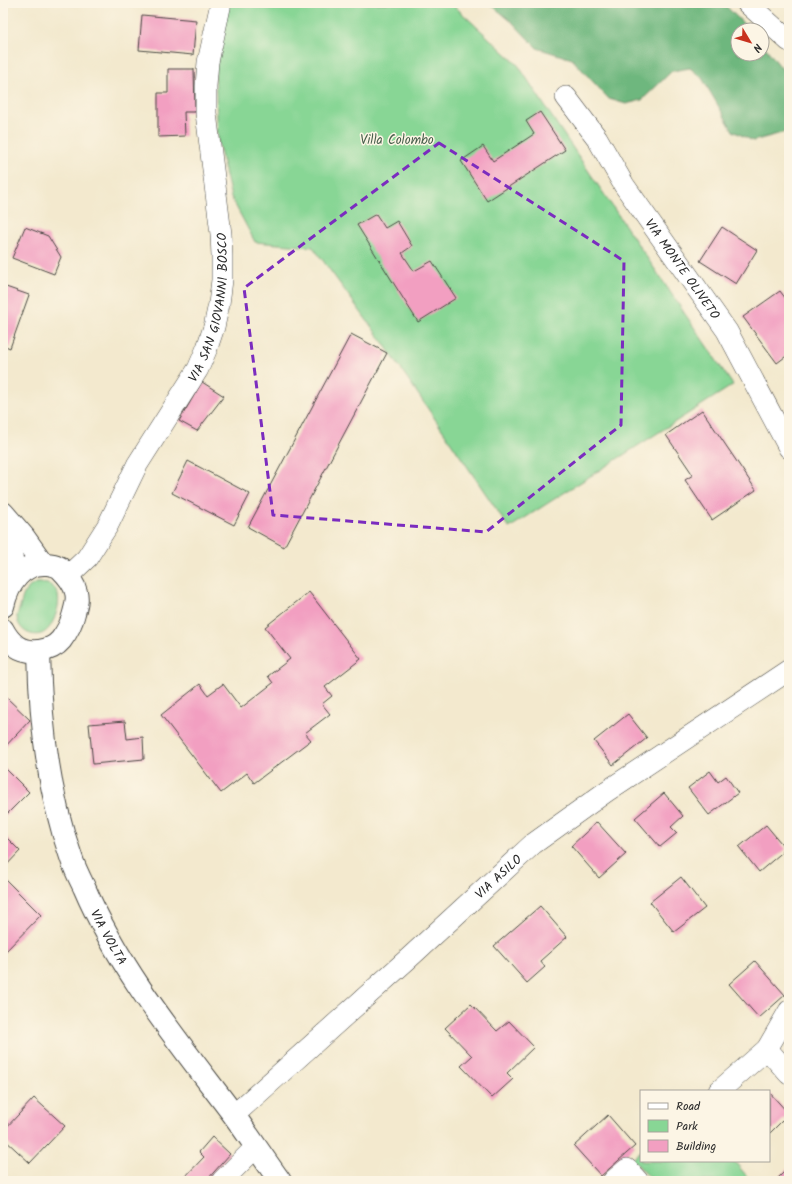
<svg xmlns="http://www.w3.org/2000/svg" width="792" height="1184" font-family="Kalam,sans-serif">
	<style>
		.green { fill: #88d695; stroke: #5a8060 }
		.forest { fill: #6eb77e; stroke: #4c7154 }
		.building { fill: #f29fc1 }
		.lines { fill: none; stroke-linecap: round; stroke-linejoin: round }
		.minor-casing { stroke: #494843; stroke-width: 22 }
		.tertiary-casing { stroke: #494843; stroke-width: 24 }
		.minor { stroke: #fff; stroke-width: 21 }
		.tertiary { stroke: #fff; stroke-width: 22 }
		.marked { fill: none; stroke: #7b2cbf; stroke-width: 3; stroke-dasharray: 8 5; stroke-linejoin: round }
		.labels { text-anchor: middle; stroke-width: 3; stroke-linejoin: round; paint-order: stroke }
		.park-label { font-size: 13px; fill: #475e4b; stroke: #fcf5e5 }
		.street-label { font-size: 13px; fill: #2b2b2b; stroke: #fcf5e5 }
	</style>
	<rect width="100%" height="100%" fill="#fcf5e5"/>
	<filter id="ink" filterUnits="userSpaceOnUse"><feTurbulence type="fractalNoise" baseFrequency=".025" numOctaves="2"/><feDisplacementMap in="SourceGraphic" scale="8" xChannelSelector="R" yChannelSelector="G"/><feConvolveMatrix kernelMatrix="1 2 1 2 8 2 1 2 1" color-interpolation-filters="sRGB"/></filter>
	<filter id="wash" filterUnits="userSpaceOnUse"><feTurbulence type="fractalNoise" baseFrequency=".012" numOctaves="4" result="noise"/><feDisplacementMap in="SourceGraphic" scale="16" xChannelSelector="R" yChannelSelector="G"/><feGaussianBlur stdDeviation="0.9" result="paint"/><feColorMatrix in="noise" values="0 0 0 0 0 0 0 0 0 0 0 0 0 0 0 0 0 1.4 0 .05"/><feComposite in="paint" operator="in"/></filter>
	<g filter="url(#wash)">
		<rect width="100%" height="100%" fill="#f3e9ce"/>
		<!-- green -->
		<g class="green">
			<path d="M229,3h222l67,62 36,55 179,265 -224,143 -127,-187 -69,-94 -58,-5 -24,-45 -13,-56 -3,-71z"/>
			<path d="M37,583c21,-1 25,13 19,31 -4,11 -10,24 -25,20 -8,-2 -14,-10 -14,-18 1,-4 3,-9 4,-12 1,-5 2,-10 6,-14 2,-4 6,-5 10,-7z"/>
			<path d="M641,1151v10h93l17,20h-98l-21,-22z"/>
		</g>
		<!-- forest -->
		<path class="forest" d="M489,3h234l27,27h-12v24h24v-11l27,35v53l-36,10 -20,-10 -31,-53 -12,-10 -18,3 -30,29 -16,4 -17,-5 -37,-40 -35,-11 -25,-26z"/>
		<g id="blocks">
			<!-- building -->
			<g class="building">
				<path d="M142,15l54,5 -3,35 -54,-5z"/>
				<path d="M168,69h26l1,43h-11l1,24 -27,1v-44h10z"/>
				<path d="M540,112l25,38 -78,51 -26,-40 22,-15 10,15 41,-27 -8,-13z"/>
				<path d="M376,214l9,14 12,-7 15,25 -10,7 12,18 18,-10 24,37 -38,24 -61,-97z"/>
				<path d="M25,227l23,9 13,21 -7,17 -42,-16z"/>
				<path d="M722,227l35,23 -21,34 -36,-23z"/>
				<path d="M3,286l26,9 -19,53 -7,-3z"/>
				<path d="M780,291l9,12v51l-12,9 -34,-46z"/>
				<path d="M351,334l36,19 -103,194 -36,-20z"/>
				<path d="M202,382l22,14 -27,35 -18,-10z"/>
				<path d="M702,410l54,80 -44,30 -27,-40 8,-5 -27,-40z"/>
				<path d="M188,461l62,33 -16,31 -62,-32z"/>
				<path d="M309,592l52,67 -36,28 7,9 -10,8 8,10 -25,19 6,7 -57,43 -7,-10 -26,20 -60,-78 39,-31 8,11 15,-11 18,24 32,-25 -5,-7 22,-17 -25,-32z"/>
				<path d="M7,698l23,22 -27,29v-47z"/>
				<path d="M628,714l19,24 -34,27 -19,-24z"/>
				<path d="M125,721l2,18 16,-2 1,22 -51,5 -4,-40z"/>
				<path d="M3,766l26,26 -26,26z"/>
				<path d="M710,771l8,11 8,-6 12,17 -29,22 -21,-27z"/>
				<path d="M664,793l19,23 -12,11 6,6 -17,14 -25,-29z"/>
				<path d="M597,822l29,32 -27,24 -28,-32z"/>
				<path d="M766,825l20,24 -27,23 -20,-25z"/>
				<path d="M3,834l17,17 -17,18z"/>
				<path d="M3,877l38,38 -38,39z"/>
				<path d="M681,877l24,31 -31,24 -24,-30z"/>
				<path d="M540,906l27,31 -27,24 5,6 -18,16 -33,-37z"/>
				<path d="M755,961l30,34 -26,23 -30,-34z"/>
				<path d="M471,1004l26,27 12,-10 25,26 -27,26 6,6 -21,19 -31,-32 11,-10 -27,-28z"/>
				<path d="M769,1092l20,22 -20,20z"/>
				<path d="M34,1098l31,28 -35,37 -27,-25v-7z"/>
				<path d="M608,1115l27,31 -34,30 -27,-30z"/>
				<path d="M212,1137l18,17 -24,27h-25l23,-24 -5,-5z"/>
				<path d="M789,1167v14h-14z"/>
			</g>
		</g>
	</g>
	<g filter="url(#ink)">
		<use href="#blocks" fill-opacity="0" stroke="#494843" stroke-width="1"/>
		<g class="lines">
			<!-- minor casing -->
			<g class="minor-casing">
				<g id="minor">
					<path d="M747,3l42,38"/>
					<path id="s1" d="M566,97l31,41 27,47 103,146 62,117"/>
					<path id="s2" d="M68,576l19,-18 21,-33 29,-60 61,-96 9,-21 7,-21 5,-23 3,-24v-24l-1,-22 -15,-121v-27l2,-24 13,-59"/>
					<path d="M767,1049l22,25"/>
					<path d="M719,1091l48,-42 22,-38"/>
					<path id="s3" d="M234,1115l175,-157 124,-114 74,-53 182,-121"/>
					<path d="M222,1181l34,-34"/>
					<path d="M613,1181l14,-12 11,12"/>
				</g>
			</g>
			<!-- tertiary casing -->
			<g class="tertiary-casing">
				<g id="tertiary">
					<path d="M3,513l20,23 20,28"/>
					<path d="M3,518l13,59"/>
					<path d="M3,606c5,-22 19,-44 44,-42 6,1 10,1 14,5 6,6 13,14 15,23 2,7 0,14 -2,21 -2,9 -7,19 -13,27 -10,12 -32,15 -45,6 -5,-4 -10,-10 -13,-16"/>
					<path id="s4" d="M39,651c1,69 9,141 32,206 3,10 8,20 13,30 36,84 94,154 149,227 16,22 31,45 47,67"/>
				</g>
			</g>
			<!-- minor -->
			<use href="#minor" class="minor"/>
			<!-- tertiary -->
			<use href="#tertiary" class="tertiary"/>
		</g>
	</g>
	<!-- marked area -->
	<path class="marked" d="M439,143l185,118 -3,164 -135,107 -213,-17 -29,-227z"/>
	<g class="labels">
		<!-- park labels -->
		<g class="park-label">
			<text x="397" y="144">Villa Colombo</text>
		</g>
		<!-- street labels -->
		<g class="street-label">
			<text dy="5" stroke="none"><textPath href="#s1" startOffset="208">VIA MONTE OLIVETO</textPath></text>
			<text dy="5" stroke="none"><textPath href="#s2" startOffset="309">VIA SAN GIOVANNI BOSCO</textPath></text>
			<text dy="5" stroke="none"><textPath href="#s3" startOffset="356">VIA ASILO</textPath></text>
			<text dy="5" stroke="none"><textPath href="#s4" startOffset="298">VIA VOLTA</textPath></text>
		</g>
	</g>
	<!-- margin -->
	<rect width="792" height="1184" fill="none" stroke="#fcf5e5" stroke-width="16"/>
	<!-- legend -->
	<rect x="640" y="1090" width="130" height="72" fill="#fcf5e5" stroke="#a8a49b"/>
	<rect x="648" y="1103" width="20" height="6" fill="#ffffff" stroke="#a8a49b"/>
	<text x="676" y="1110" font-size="12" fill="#2b2b2b">Road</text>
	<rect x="648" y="1120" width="20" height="12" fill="#88d695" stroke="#a8a49b"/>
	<text x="676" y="1130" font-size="12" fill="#2b2b2b">Park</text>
	<rect x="648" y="1140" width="20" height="12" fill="#f29fc1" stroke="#a8a49b"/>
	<text x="676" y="1150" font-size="12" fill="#2b2b2b">Building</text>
	<!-- north arrow -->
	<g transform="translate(750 42) rotate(128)"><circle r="19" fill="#fcf5e5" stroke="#a8a49b"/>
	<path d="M0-3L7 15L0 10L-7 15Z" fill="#c8321e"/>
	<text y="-6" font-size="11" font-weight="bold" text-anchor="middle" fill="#2b2b2b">N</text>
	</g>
</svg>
